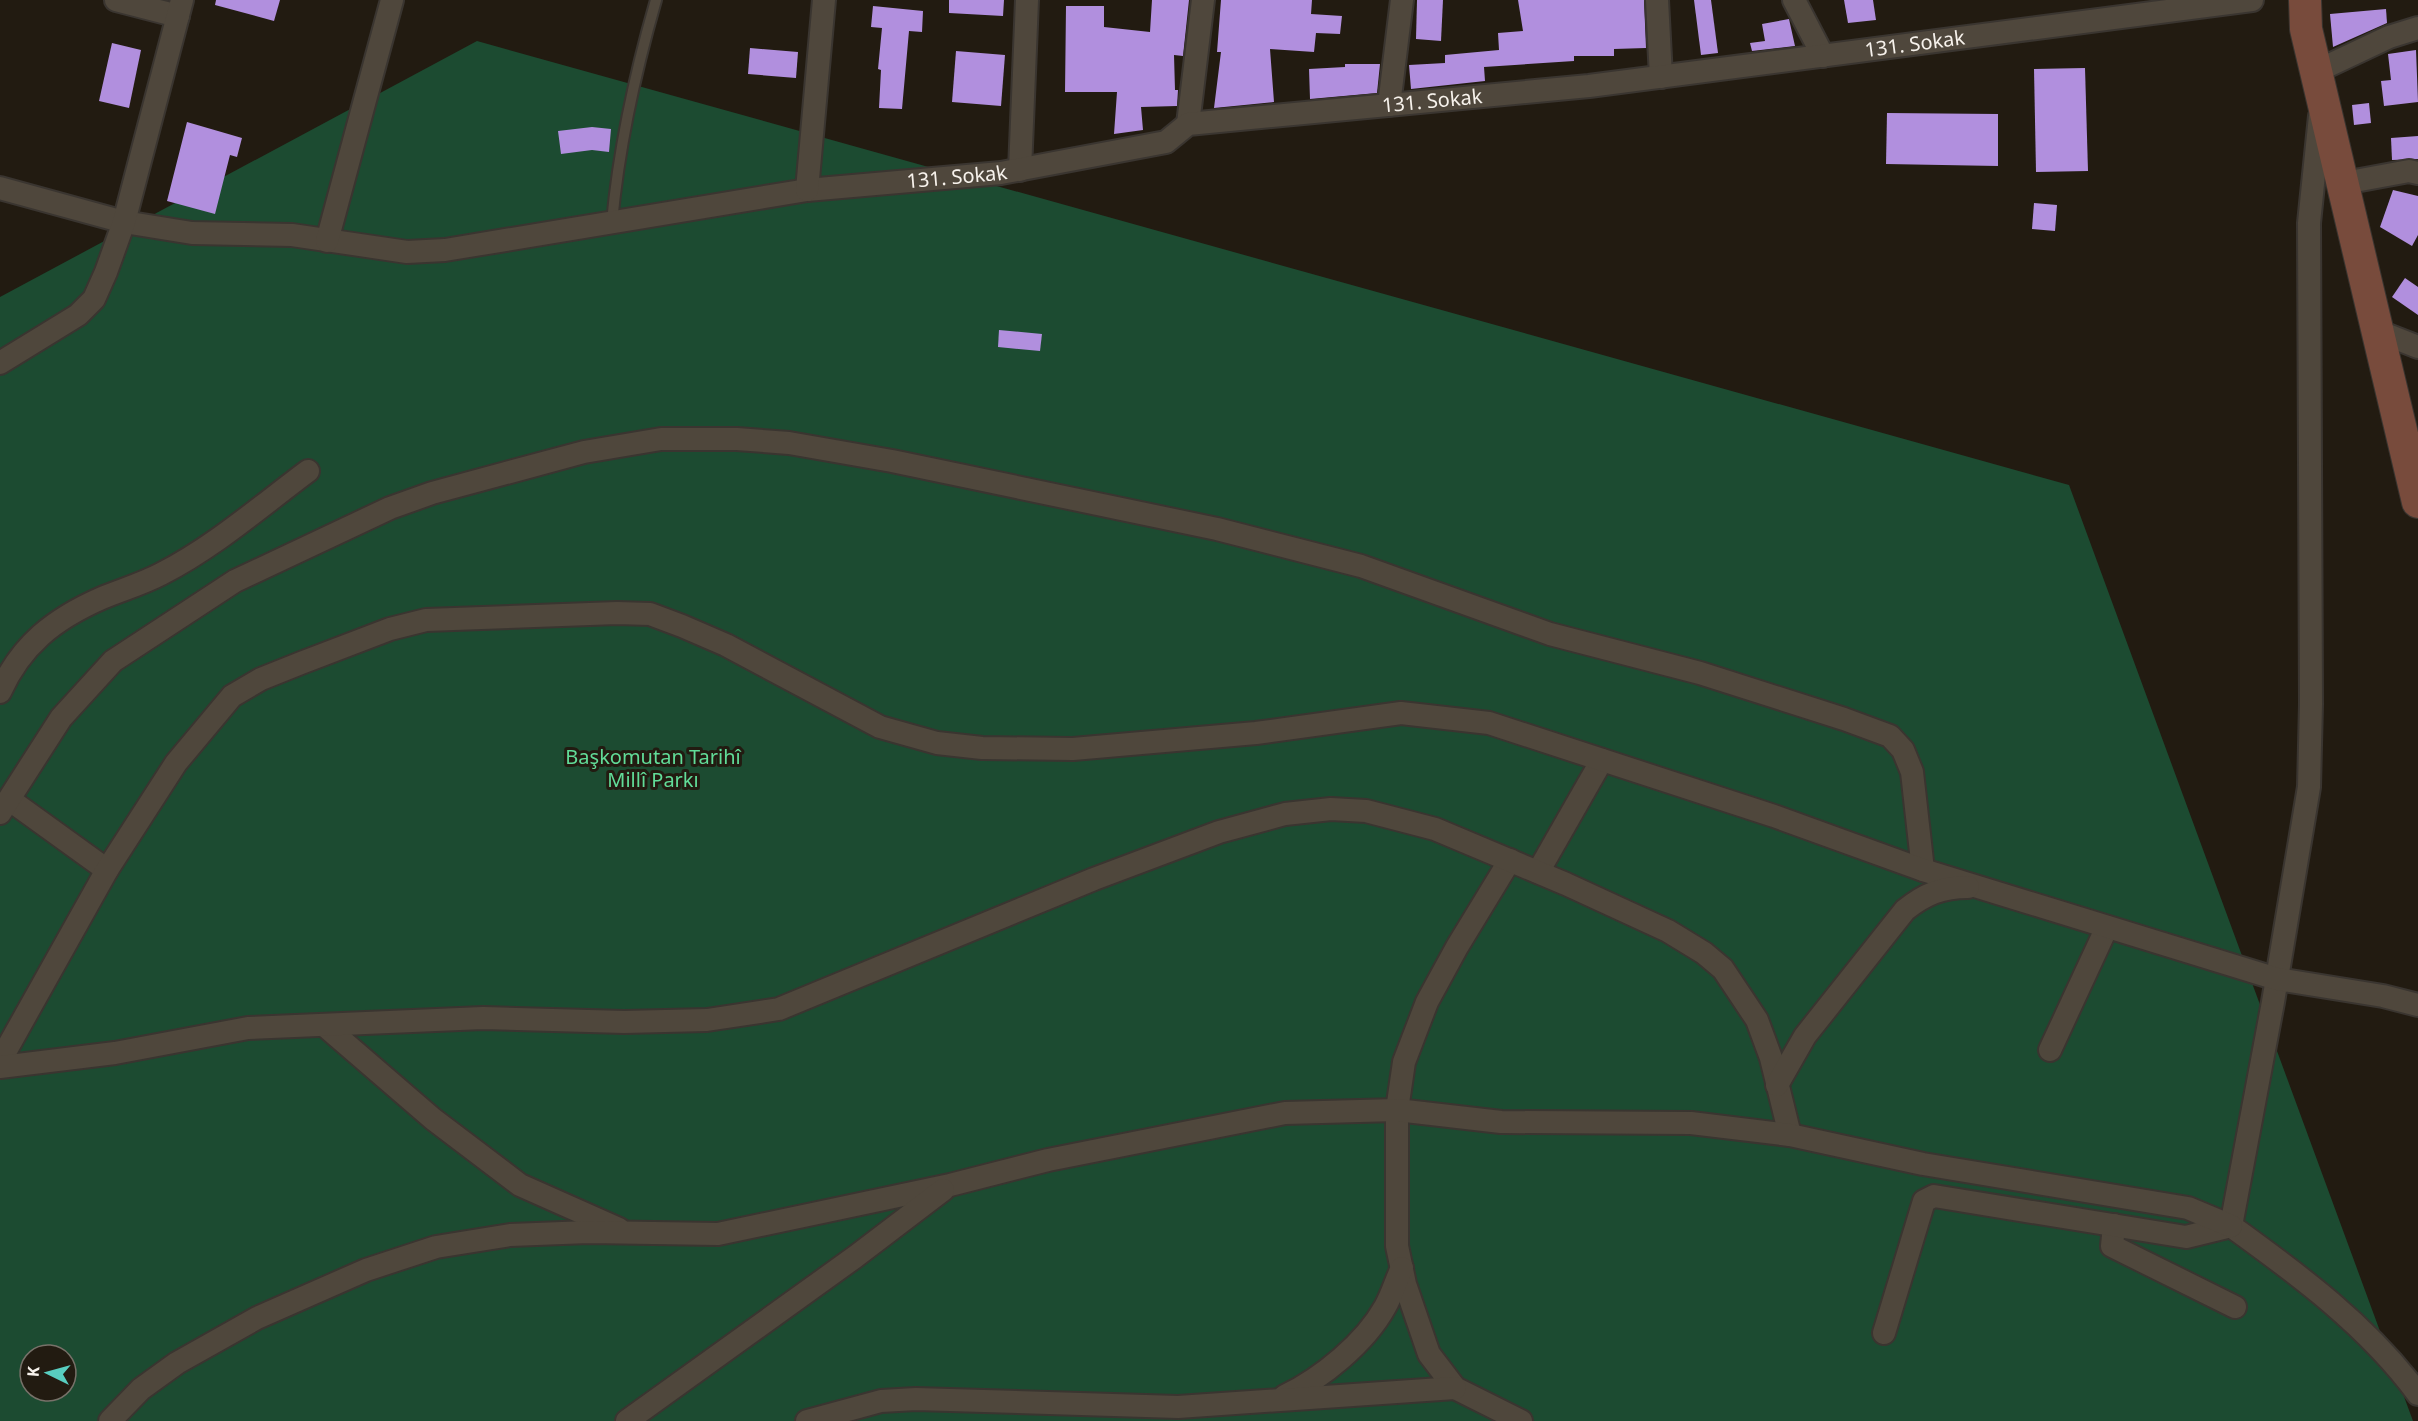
<svg xmlns="http://www.w3.org/2000/svg" width="2418" height="1421" font-family="'Noto Sans',sans-serif">
	<style>
		.green { fill: #1c4b31; fill-rule: evenodd }
		.building { fill: #b18fde }
		.lines { fill: none; stroke-linecap: round; stroke-linejoin: round }
		.lane-casing { stroke: #3a3530; stroke-width: 14 }
		.street-casing { stroke: #3a3530; stroke-width: 26 }
		.secondary-casing { stroke: #3a3530; stroke-width: 34 }
		.lane { stroke: #4f473c; stroke-width: 10 }
		.street { stroke: #4f473c; stroke-width: 22 }
		.secondary { stroke: #784b3c; stroke-width: 32 }
		.labels { text-anchor: middle; stroke-width: 6; stroke-linejoin: round; paint-order: stroke }
		.street-label { font-size: 20px; fill: #f7f2ec; stroke: #221b11 }
		.park-label { font-size: 20px; fill: #61dc98; stroke: #221b11 }
	</style>
	<rect width="100%" height="100%" fill="#221b11"/>
	<!-- green -->
	<path class="green" d="M477,41l1592,444 344,936h-2413v-1124zM30,1355h36v36h-36z"/>
	<!-- building -->
	<g class="building">
		<path d="M216,0h64l-6,21 -59,-16z"/>
		<path d="M949,0h55l-1,16 -54,-3z"/>
		<path d="M1152,0h37l-6,56 -9,-1 1,35h3l-1,16 -36,1 2,23 -29,4 3,-42h-52l1,-86h38v21l46,5z"/>
		<path d="M1221,0h91l-1,14 31,2 -2,18 -24,-1 -2,19 -44,-3 4,53 -60,6 7,-56h-4z"/>
		<path d="M1417,0h26l-2,41 -25,-2z"/>
		<path d="M1518,0h126l2,48 -32,1v7h-40v5l-90,6 1,14 -74,8 -2,-24 36,-2v-8l54,-5 -1,-17 25,-2z"/>
		<path d="M1694,0h17l7,53 -17,2z"/>
		<path d="M1844,0h29l3,20 -28,3z"/>
		<path d="M873,6l50,5 -1,21 -13,-1 -7,78 -23,-1 2,-38 -3,-1 4,-41 -11,-1z"/>
		<path d="M2386,9l1,14 -54,24 -3,-33z"/>
		<path d="M1789,19l6,27 -43,5 -2,-8 15,-2 -3,-17z"/>
		<path d="M112,43l29,7 -12,58 -30,-7z"/>
		<path d="M750,48l48,4 -2,26 -48,-4z"/>
		<path d="M2416,50l2,52 -34,4 -3,-25 10,-1 -3,-26z"/>
		<path d="M956,51l49,4 -4,51 -49,-4z"/>
		<path d="M1345,64h35l-3,29 -67,6 -1,-30 36,-2z"/>
		<path d="M2085,68l3,103 -52,1 -2,-103z"/>
		<path d="M2369,103l2,20 -17,2 -2,-20z"/>
		<path d="M1887,113l111,1v52l-112,-2z"/>
		<path d="M187,122l55,16 -5,19 -7,-2 -15,59 -48,-13z"/>
		<path d="M592,127l19,2 -2,23 -17,-2 -31,4 -3,-23z"/>
		<path d="M2418,136v23l-26,1 -1,-22z"/>
		<path d="M2393,190l25,6v39l-6,11 -32,-19z"/>
		<path d="M2034,203l23,2 -2,26 -23,-2z"/>
		<path d="M2405,278l13,9v28l-26,-18z"/>
		<path d="M999,330l43,4 -2,17 -42,-4z"/>
	</g>
	<g class="lines">
		<!-- lane casing -->
		<g class="lane-casing">
			<path id="lane" d="M612,222c7,-76 23,-149 44,-222"/>
		</g>
		<!-- street casing -->
		<g class="street-casing">
			<g id="street">
				<path d="M116,0l62,16"/>
				<path d="M1657,0l4,77"/>
				<path d="M1794,0l29,56"/>
				<path d="M2317,71l72,-34 29,-9"/>
				<path d="M1389,105l13,-105"/>
				<path d="M2320,116l-11,107 2,481 -2,83 -36,215 -42,224c68,49 137,100 187,168"/>
				<path d="M1188,124l15,-124"/>
				<path d="M1020,170l7,-170"/>
				<path d="M2344,183l65,-12 9,2"/>
				<path id="s1" d="M0,188l124,34 68,11 100,2 115,17 38,-2 362,-60 194,-17 165,-31 22,-18 401,-38 663,-86"/>
				<path d="M807,190l17,-190"/>
				<path d="M327,241l65,-241"/>
				<path d="M2380,332l38,15"/>
				<path d="M0,363l78,-48 16,-16 12,-27 18,-50 58,-222"/>
				<path d="M0,692c21,-47 54,-73 102,-94 19,-8 40,-14 59,-24 53,-27 100,-68 147,-103"/>
				<path d="M10,800l97,70"/>
				<path d="M0,813l61,-95 52,-57 122,-80 155,-73 42,-15 152,-41 77,-13h76l52,4 103,18 325,68 144,37 189,68 150,39 144,46 46,17 13,14 9,22 11,98"/>
				<path d="M1510,860l-53,87 -30,55 -23,60 -7,48v136l8,38 24,70 26,34 66,33"/>
				<path d="M1538,872l64,-112"/>
				<path d="M324,1025l109,94 87,66 99,44"/>
				<path d="M2050,1050l57,-123"/>
				<path d="M0,1061l107,-191 69,-107 56,-67 29,-17 40,-16 89,-34 36,-9 191,-7 33,1 32,12 44,19 154,82 57,16 45,5 91,1 183,-16 145,-20 88,10 285,93 149,54 354,109 106,17 35,9"/>
				<path d="M0,1067l115,-14 133,-25 235,-10 141,4 83,-2 72,-11 315,-130 125,-47 66,-18 46,-5 35,2 69,18 131,55 102,47 36,22 19,16 34,51 14,38 19,77"/>
				<path d="M1777,1085l28,-49 100,-126c20,-16 37,-23 63,-23"/>
				<path d="M2114,1225l-2,21 123,61"/>
				<path d="M1884,1333l40,-132 10,-5 252,41 45,-11"/>
				<path d="M1285,1396c37,-18 80,-53 100,-89 7,-12 11,-27 17,-39"/>
				<path d="M110,1421l31,-32 36,-26 80,-45 109,-48 70,-23 74,-12 79,-3 129,2 232,-49 98,-25 237,-47 112,-3 104,12 190,1 99,12 133,29 265,44 43,18"/>
				<path d="M627,1421l228,-164 88,-67"/>
				<path d="M807,1421l74,-20 35,-2 262,8 277,-19"/>
			</g>
		</g>
		<!-- secondary casing -->
		<g class="secondary-casing">
			<path id="secondary" d="M2305,0l1,29 112,473"/>
		</g>
		<!-- lane -->
		<use href="#lane" class="lane"/>
		<!-- street -->
		<use href="#street" class="street"/>
		<!-- secondary -->
		<use href="#secondary" class="secondary"/>
	</g>
	<g class="labels">
		<!-- street labels -->
		<g class="street-label">
			<text dy="7" stroke="none"><textPath href="#s1" startOffset="1941">131. Sokak</textPath></text>
			<text dy="7" stroke="none"><textPath href="#s1" startOffset="1455">131. Sokak</textPath></text>
			<text dy="7" stroke="none"><textPath href="#s1" startOffset="969">131. Sokak</textPath></text>
		</g>
		<!-- park labels -->
		<g class="park-label">
			<text x="653" y="764">Başkomutan Tarihî<tspan x="653" dy="23">Millî Parkı</tspan></text>
		</g>
	</g>
	<!-- north arrow -->
	<g transform="translate(48 1373) rotate(275)"><circle r="28" fill="#221b11" stroke="#777169" stroke-width="1.5"/>
	<path d="M0-4.5L10 22L0 15L-10 22Z" fill="#58cec0"/>
	<text y="-9" font-size="16" font-weight="bold" text-anchor="middle" fill="#f7f2ec">K</text>
	</g>
</svg>
